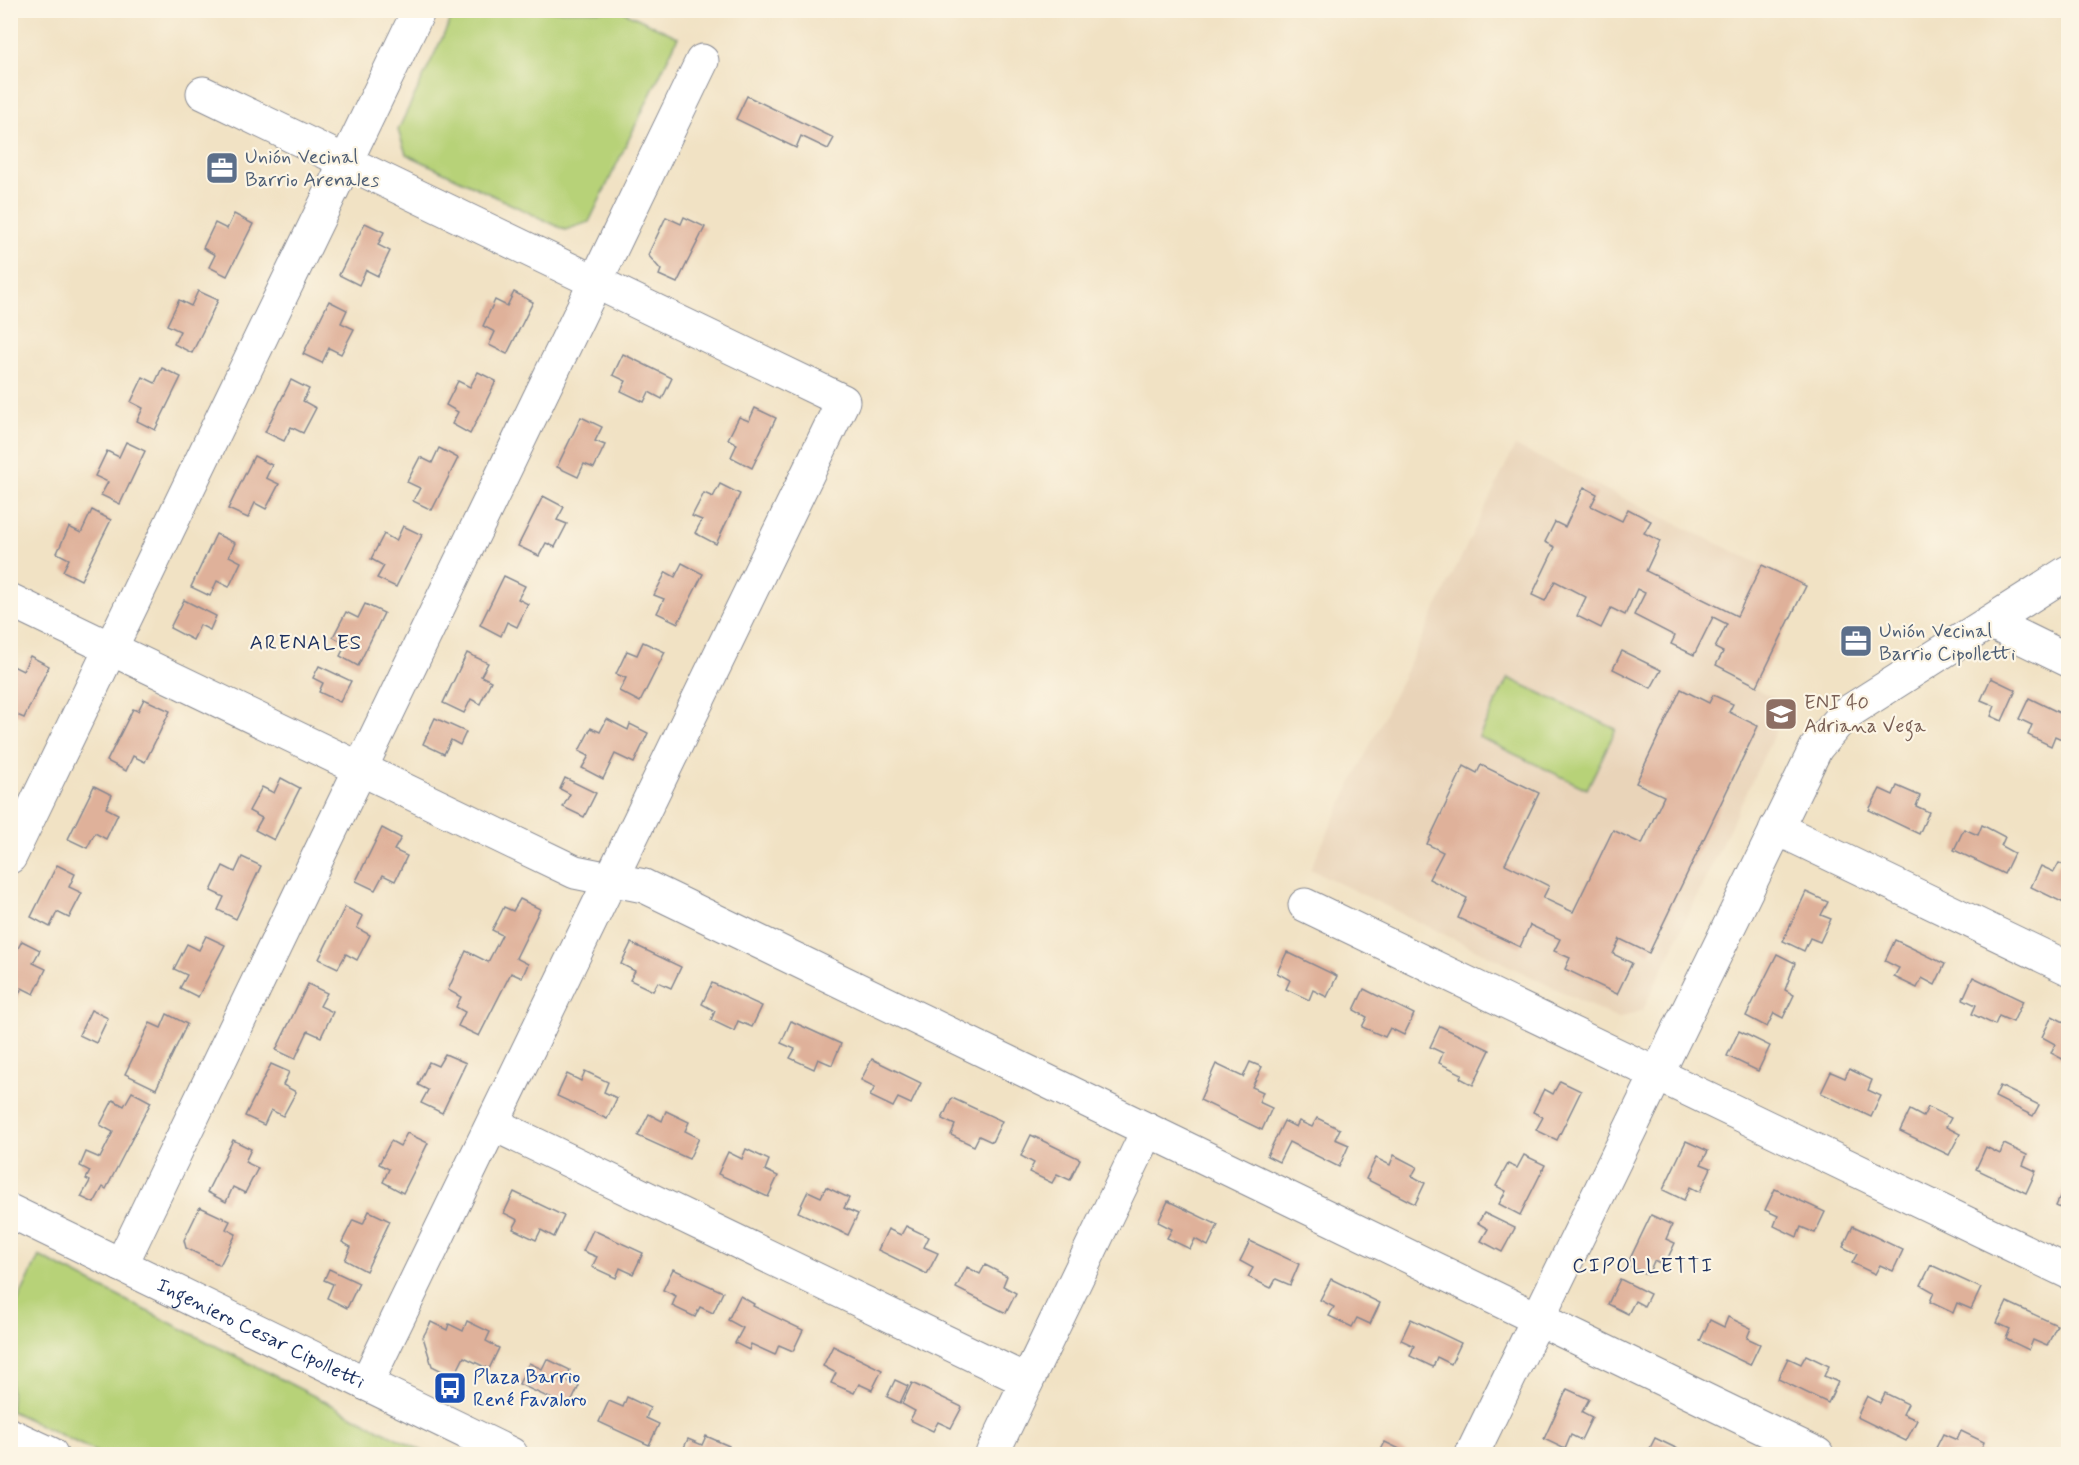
<svg xmlns="http://www.w3.org/2000/svg" width="2079" height="1465" font-family="Mynerve,sans-serif">
	<style>
		.built { fill: #e9d4b9 }
		.green { fill: #b7d278; stroke: #69806b; stroke-width: 1.5 }
		.building { fill: #dfb19a }
		.lines { fill: none; stroke-linecap: round; stroke-linejoin: round }
		.minor-casing { stroke: #868891; stroke-width: 35 }
		.minor { stroke: #fff; stroke-width: 33 }
		.labels { text-anchor: middle; stroke-width: 4.5; stroke-linejoin: round; paint-order: stroke }
		.service-label { font-size: 20px; fill: #4e5e75; stroke: #fcf5e5; text-anchor: start }
		.education-label { font-size: 20px; fill: #785e54; stroke: #fcf5e5; text-anchor: start }
		.street-label { font-size: 20px; fill: #1b2f5e; stroke: #fcf5e5 }
		.transit-label { font-size: 20px; fill: #164399; stroke: #fcf5e5; text-anchor: start }
		.neighbourhood-label { font-size: 21px; letter-spacing: 1.5px; fill: #1b2f5e; stroke: #fcf5e5 }
	</style>
	<rect width="100%" height="100%" fill="#fcf5e5"/>
	<filter id="ink" filterUnits="userSpaceOnUse"><feTurbulence type="fractalNoise" baseFrequency=".0167" numOctaves="2"/><feDisplacementMap in="SourceGraphic" scale="12" xChannelSelector="R" yChannelSelector="G"/><feConvolveMatrix kernelMatrix="1 2 1 2 8 2 1 2 1" color-interpolation-filters="sRGB"/></filter>
	<filter id="wash" filterUnits="userSpaceOnUse"><feTurbulence type="fractalNoise" baseFrequency=".008" numOctaves="4" result="noise"/><feDisplacementMap in="SourceGraphic" scale="24" xChannelSelector="R" yChannelSelector="G"/><feGaussianBlur stdDeviation="1.35" result="paint"/><feColorMatrix in="noise" values="0 0 0 0 0 0 0 0 0 0 0 0 0 0 0 0 0 1.4 0 .05"/><feComposite in="paint" operator="in"/></filter>
	<g filter="url(#wash)">
		<rect width="100%" height="100%" fill="#f1e2c4"/>
		<!-- built -->
		<path class="built" d="M1515,446l291,140 -50,103 32,16 -145,305 -25,9 -308,-150z"/>
		<!-- green -->
		<g class="green">
			<path d="M455,11h167l56,26 -89,185 -24,8 -159,-76 -8,-24z"/>
			<path d="M1508,678l108,51 -29,60 -108,-52z"/>
			<path d="M39,1256l389,198h-328l-89,-43v-95z"/>
		</g>
		<g id="blocks">
			<!-- building -->
			<g class="building">
				<path d="M747,96l87,42 -6,11 -27,-13 -5,12 -60,-29z"/>
				<path d="M234,214l19,10 -26,52 -18,-9 6,-12 -12,-7 12,-25 12,6z"/>
				<path d="M666,217l15,7 3,-7 21,10 -28,56 -18,-8 2,-5 -13,-15z"/>
				<path d="M365,223l19,9 -6,13 12,6 -12,25 -12,-6 -7,15 -20,-10z"/>
				<path d="M198,291l20,9 -26,53 -18,-9 6,-13 -13,-6 12,-25 12,6z"/>
				<path d="M514,292l19,10 -26,52 -18,-9 6,-13 -12,-6 12,-26 12,6z"/>
				<path d="M329,301l18,9 -6,13 13,6 -13,25 -12,-6 -7,15 -19,-9z"/>
				<path d="M623,354l49,24 -10,21 -13,-7 -5,10 -23,-11 5,-10 -13,-6z"/>
				<path d="M162,368l19,9 -26,53 -18,-9 6,-13 -12,-6 12,-25 12,6z"/>
				<path d="M478,372l18,9 -26,53 -18,-10 6,-12 -12,-7 12,-24 12,6z"/>
				<path d="M291,380l18,9 -6,12 13,7 -13,25 -12,-6 -7,14 -19,-9z"/>
				<path d="M755,408l21,10 -24,50 -21,-11 6,-13 -9,-5 11,-22 10,4z"/>
				<path d="M581,417l21,10 -7,14 10,4 -11,23 -10,-4 -6,13 -21,-10z"/>
				<path d="M126,442l19,9 -25,53 -19,-9 7,-13 -13,-6 12,-25 12,6z"/>
				<path d="M439,448l19,10 -26,52 -19,-9 7,-13 -13,-6 13,-25 12,6z"/>
				<path d="M254,456l18,9 -6,13 13,6 -13,25 -11,-6 -7,15 -20,-9z"/>
				<path d="M720,484l20,10 -24,50 -21,-11 7,-13 -10,-4 12,-23 9,4z"/>
				<path d="M1584,487l13,7 -6,12 31,15 6,-12 23,12 -7,12 16,8 -14,30 91,45 25,-51 44,21 -49,100 -41,-21 7,-13 -8,-4 12,-24 -14,-7 -19,38 -23,-11 4,-8 -41,-21 11,-22 -8,-4 -12,26 -14,-7 -10,20 -24,-12 9,-19 -31,-16 -10,20 -13,-6 23,-48 -10,-5 10,-20 10,5z"/>
				<path d="M543,496l21,11 -7,13 10,4 -12,23 -9,-4 -7,13 -21,-10z"/>
				<path d="M92,510l19,10 -30,60 -18,-9 6,-12 -12,-6 12,-26 12,6z"/>
				<path d="M403,526l19,9 -26,52 -19,-9 7,-12 -13,-7 13,-25 12,7z"/>
				<path d="M216,534l19,9 -6,13 12,6 -12,25 -12,-6 -7,15 -19,-9z"/>
				<path d="M682,563l21,11 -25,49 -21,-10 7,-14 -10,-4 12,-23 9,5z"/>
				<path d="M504,576l21,10 -7,13 10,5 -11,23 -10,-5 -6,14 -21,-11z"/>
				<path d="M184,600l32,16 -6,14 -10,-5 -7,15 -23,-12z"/>
				<path d="M365,604l19,9 -26,53 -18,-10 6,-12 -13,-7 13,-25 12,6z"/>
				<path d="M643,642l22,10 -25,50 -21,-11 7,-13 -10,-4 11,-23 10,4z"/>
				<path d="M1622,651l39,19 -10,18 -38,-19z"/>
				<path d="M467,653l21,10 -7,13 10,5 -11,23 -9,-5 -7,14 -21,-10z"/>
				<path d="M30,656l19,10 -25,52 -14,-6v-45l1,-2 12,6z"/>
				<path d="M319,666l32,15 -11,21 -21,-10 4,-9 -10,-5z"/>
				<path d="M1991,678l25,12 -14,31 -11,-5 4,-10 -14,-6z"/>
				<path d="M1681,689l28,14 4,-8 20,9 -4,8 29,14 -109,227 -29,-14 -7,15 19,9 -15,31 -52,-25 5,-11 -16,-7 6,-12 -30,-14 -10,22 -62,-29 9,-20 -38,-19 14,-27 -16,-8 37,-78 13,7 4,-8 58,28 -34,71 44,22 -6,12 30,14 40,-82 29,14 22,-48 -28,-13z"/>
				<path d="M2029,698l39,19v25l-13,-6 -4,10 -23,-11 4,-10 -13,-6z"/>
				<path d="M144,699l26,12 -25,51 -12,-6 -7,15 -19,-10 26,-52 5,2z"/>
				<path d="M435,718l31,14 -6,13 -9,-5 -7,14 -21,-10z"/>
				<path d="M607,719l21,11 2,-6 18,9 -14,30 -19,-9 -12,25 -21,-11 7,-12 -10,-5 12,-23 9,4z"/>
				<path d="M281,778l19,10 -26,52 -19,-10 7,-12 -13,-7 13,-24 12,6z"/>
				<path d="M565,778l31,15 -12,24 -21,-10 7,-13 -10,-5z"/>
				<path d="M94,786l18,9 -6,13 12,6 -12,25 -11,-6 -8,15 -19,-9z"/>
				<path d="M1897,786l23,10 -4,10 13,6 -10,22 -50,-24 11,-21 13,6z"/>
				<path d="M1982,825l23,12 -4,9 13,7 -10,21 -50,-24 10,-21 14,6z"/>
				<path d="M382,828l19,10 -7,12 13,6 -12,25 -12,-6 -8,15 -19,-9z"/>
				<path d="M242,857l19,9 -25,53 -18,-9 6,-13 -13,-6 12,-25 12,6z"/>
				<path d="M2059,863l9,4v38l-37,-18 10,-21 13,6z"/>
				<path d="M57,865l18,9 -6,13 13,6 -13,25 -12,-6 -7,15 -19,-10z"/>
				<path d="M1806,892l22,10 -7,13 10,4 -11,23 -10,-4 -6,13 -21,-10z"/>
				<path d="M520,899l20,10 -24,49 12,6 -6,14 -11,-5 -32,63 -21,-10 7,-14 -9,-5 5,-10 -13,-7 18,-39 22,11 14,-27 -10,-5 6,-11 6,-12 9,4z"/>
				<path d="M345,907l18,9 -6,12 13,7 -13,25 -11,-6 -8,14 -19,-9z"/>
				<path d="M206,936l19,9 -27,52 -18,-9 7,-13 -13,-6 13,-25 12,6z"/>
				<path d="M1895,940l50,24 -10,21 -13,-7 -5,10 -23,-11 5,-9 -14,-7z"/>
				<path d="M22,941l18,9 -7,13 13,6 -12,25 -12,-6 -8,15 -4,-2v-38z"/>
				<path d="M631,943l50,24 -10,21 -13,-6 -5,9 -23,-11 5,-9 -14,-7z"/>
				<path d="M1287,952l50,24 -10,21 -14,-7 -4,10 -23,-11 4,-9 -13,-7z"/>
				<path d="M1777,954l18,9 -10,27 9,5 -11,23 -9,-5 -7,14 -21,-11z"/>
				<path d="M1973,977l50,24 -10,21 -14,-6 -4,9 -23,-11 4,-9 -13,-6z"/>
				<path d="M712,983l50,23 -10,21 -14,-6 -4,10 -23,-11 4,-9 -13,-7z"/>
				<path d="M308,984l19,9 -7,13 13,6 -12,25 -13,-6 -13,28 -19,-9z"/>
				<path d="M1364,989l50,25 -10,21 -14,-7 -5,9 -23,-10 5,-10 -13,-7z"/>
				<path d="M91,1010l17,8 -12,25 -17,-8z"/>
				<path d="M167,1014l20,10 -31,65 -31,-15 25,-51 11,5z"/>
				<path d="M2052,1016l16,8v38l-17,-9 4,-9 -13,-7z"/>
				<path d="M791,1021l50,23 -9,21 -14,-6 -4,10 -24,-11 5,-9 -14,-6z"/>
				<path d="M1440,1026l50,24 -17,35 -13,-7 2,-4 -23,-11 4,-10 -13,-6z"/>
				<path d="M1739,1031l31,15 -12,25 -31,-15z"/>
				<path d="M445,1054l21,9 -24,50 -21,-10 7,-13 -10,-5 11,-23 9,4z"/>
				<path d="M872,1059l49,24 -10,21 -13,-6 -5,9 -23,-11 5,-9 -14,-7z"/>
				<path d="M1250,1062l12,5 -10,20 11,5 -4,10 13,6 -10,22 -62,-30 16,-36 27,13z"/>
				<path d="M271,1064l18,8 -6,13 13,7 -13,24 -12,-6 -7,15 -19,-9z"/>
				<path d="M1849,1069l23,11 -4,10 13,6 -10,21 -50,-24 10,-21 14,6z"/>
				<path d="M585,1071l23,11 -4,10 13,6 -10,21 -50,-23 10,-22 14,7z"/>
				<path d="M1560,1081l21,10 -24,49 -21,-10 7,-13 -10,-5 11,-23 9,5z"/>
				<path d="M2000,1086l39,19 -6,11 -38,-19z"/>
				<path d="M132,1092l19,10 -45,87 -3,-2 -9,16 -13,-6 9,-16 -4,-2 4,-8 -10,-5 6,-14 14,6 13,-26 -13,-7 13,-25 11,6z"/>
				<path d="M952,1098l50,23 -10,21 -13,-6 -5,10 -23,-11 4,-10 -13,-6z"/>
				<path d="M1928,1107l23,11 -5,9 14,7 -11,21 -49,-24 10,-21 13,7z"/>
				<path d="M666,1111l23,11 -4,9 14,7 -10,21 -51,-23 11,-22 13,7z"/>
				<path d="M1317,1118l23,11 -5,10 14,6 -10,22 -50,-25 -10,20 -12,-6 17,-35 12,6 3,-6 13,6z"/>
				<path d="M407,1133l21,10 -25,50 -20,-11 6,-13 -10,-5 12,-23 9,5z"/>
				<path d="M1031,1135l49,24 -10,21 -13,-6 -5,9 -23,-11 5,-9 -13,-7z"/>
				<path d="M233,1140l18,9 -6,13 13,6 -13,25 -12,-6 -7,15 -19,-10z"/>
				<path d="M1686,1141l22,10 -7,13 10,4 -11,24 -10,-5 -6,13 -21,-10z"/>
				<path d="M2004,1144l23,11 -4,10 13,6 -10,22 -50,-24 10,-22 14,7z"/>
				<path d="M746,1149l23,11 -4,10 13,6 -10,21 -50,-23 10,-22 14,7z"/>
				<path d="M1394,1155l23,12 -5,9 13,7 -10,21 -49,-25 10,-21 14,7z"/>
				<path d="M1524,1155l21,10 -25,50 -21,-11 7,-13 -10,-5 12,-22 9,4z"/>
				<path d="M2066,1185l2,1v26l-12,-6z"/>
				<path d="M826,1187l23,11 -5,10 14,6 -10,21 -50,-23 10,-21 13,6z"/>
				<path d="M1775,1189l50,23 -10,21 -14,-6 -4,10 -23,-11 4,-10 -13,-6z"/>
				<path d="M514,1192l50,24 -10,21 -13,-7 -5,10 -23,-11 5,-9 -14,-7z"/>
				<path d="M1168,1201l50,24 -10,21 -13,-7 -5,10 -23,-11 5,-9 -14,-7z"/>
				<path d="M200,1207l30,14 -4,8 10,5 -16,31 -34,-17 -2,-8z"/>
				<path d="M369,1211l21,10 -24,50 -21,-11 6,-13 -9,-5 11,-22 10,4z"/>
				<path d="M1484,1213l31,15 -13,24 -21,-11 7,-12 -10,-6z"/>
				<path d="M1651,1215l21,10 -6,14 9,4 -11,23 -10,-5 -6,14 -21,-10z"/>
				<path d="M906,1226l23,11 -5,10 14,6 -11,21 -49,-24 10,-21 13,6z"/>
				<path d="M1853,1226l50,24 -10,21 -13,-6 -5,9 -23,-11 5,-9 -14,-7z"/>
				<path d="M593,1230l50,23 -10,21 -13,-6 -4,10 -24,-11 5,-10 -14,-6z"/>
				<path d="M1250,1241l49,23 -9,21 -14,-6 -5,9 -23,-11 5,-9 -13,-7z"/>
				<path d="M985,1265l22,11 -4,10 13,7 -10,20 -50,-25 11,-21 13,7z"/>
				<path d="M1931,1265l50,23 -10,21 -14,-6 -4,10 -23,-11 4,-10 -13,-7z"/>
				<path d="M329,1269l30,14 -12,25 -20,-10 6,-14 -9,-4z"/>
				<path d="M673,1269l50,23 -10,21 -13,-6 -5,10 -23,-11 4,-10 -13,-6z"/>
				<path d="M1331,1279l49,24 -10,21 -13,-6 -5,9 -23,-11 5,-9 -14,-7z"/>
				<path d="M1620,1279l30,15 -6,12 -9,-5 -7,13 -20,-10z"/>
				<path d="M740,1296l14,8 -1,2 50,24 -10,21 -14,-6 -4,10 -24,-11 -2,6 -14,-7 8,-15 -15,-8z"/>
				<path d="M2007,1302l50,23 -10,21 -14,-6 -4,10 -23,-11 4,-10 -13,-6z"/>
				<path d="M1728,1317l23,11 -4,10 13,6 -10,21 -50,-24 10,-21 14,7z"/>
				<path d="M1411,1319l50,24 -10,21 -14,-7 -4,10 -23,-11 4,-10 -13,-6z"/>
				<path d="M467,1321l23,11 -4,9 13,7 -10,21 -25,-12 -10,20 -22,-11 -9,-29 8,-15 16,8 2,-6 14,7z"/>
				<path d="M833,1346l49,24 -10,20 -13,-6 -5,9 -23,-10 5,-10 -13,-7z"/>
				<path d="M1806,1355l23,11 -5,10 14,6 -10,21 -50,-24 10,-21 13,6z"/>
				<path d="M547,1359l23,11 -5,10 14,6 -10,21 -50,-23 10,-21 13,6z"/>
				<path d="M895,1380l13,6 -8,17 -13,-6z"/>
				<path d="M912,1383l50,24 -11,21 -13,-6 -5,9 -23,-11 5,-9 -13,-7z"/>
				<path d="M1567,1389l22,10 -7,13 10,5 -11,23 -10,-5 -6,14 -21,-10z"/>
				<path d="M1885,1393l23,11 -5,10 14,6 -11,21 -49,-24 10,-21 13,7z"/>
				<path d="M627,1397l23,11 -4,10 13,6 -10,21 -50,-23 10,-21 14,6z"/>
				<path d="M1961,1431l23,11 -4,10 6,2h-53l10,-20 14,6z"/>
				<path d="M706,1436l23,10 -3,8h-45l7,-15 14,6z"/>
				<path d="M1655,1438l25,12 10,4h-43z"/>
				<path d="M1385,1442l21,10 -1,2h-26z"/>
			</g>
		</g>
	</g>
	<g filter="url(#ink)">
		<use href="#blocks" fill-opacity="0" stroke="#868891" stroke-width="1.5"/>
		<g class="lines">
			<!-- minor casing -->
			<g class="minor-casing">
				<g id="minor">
					<path d="M203,93l640,308 -477,983"/>
					<path d="M10,600l565,272 69,14 1173,568"/>
					<path d="M1990,622l78,38"/>
					<path d="M1776,828l292,140"/>
					<path d="M10,857l409,-847"/>
					<path d="M1305,905l763,367"/>
					<path d="M493,1124l534,257"/>
					<path id="s1" d="M10,1211l501,243"/>
					<path d="M121,1265l581,-1204"/>
					<path d="M10,1435l41,19"/>
					<path d="M992,1454l156,-324"/>
					<path d="M1472,1454l344,-706 29,-34 223,-142"/>
				</g>
			</g>
			<!-- minor -->
			<use href="#minor" class="minor"/>
		</g>
	</g>
	<!-- icons -->
	<defs>
		<g id="office-square" transform="scale(1.725)"><rect x="-9" y="-9" width="18" height="18" rx="4" fill="#5c6f8a" stroke="#fcf5e5"/><path d="M-6-3h4V-5.5h4V-3h4V5H-6ZM-1-4.5V-3h2v-1.5ZM-6 0V1H6V0Z" fill="#fff"/></g>
		<g id="school-square" transform="scale(1.725)"><rect x="-9" y="-9" width="18" height="18" rx="4" fill="#8d6e63" stroke="#fcf5e5"/><path d="M0-5L7-2L0 1L-7-2ZM-4 1L0 2.5L4 1V4Q0 6-4 4Z" fill="#fff"/></g>
		<g id="bus-square" transform="scale(1.725)"><rect x="-9" y="-9" width="18" height="18" rx="4" fill="#1a4fb4" stroke="#fcf5e5"/><path d="M-5-6H5V4H4V6H2V4H-2V6H-4V4H-5ZM-3.5-4V0h7V-4ZM-3.5 1.2v1.5H-2V1.2ZM2 1.2v1.5H3.5V1.2Z" fill="#fff"/></g>
	</defs>
	<g fill-rule="evenodd">
		<use href="#office-square" x="222" y="168"/>
		<use href="#office-square" x="1856" y="641"/>
		<use href="#school-square" x="1781" y="714"/>
		<use href="#bus-square" x="450" y="1388"/>
	</g>
	<g class="labels">
		<!-- service labels -->
		<g class="service-label">
			<text x="245" y="163">Unión Vecinal<tspan x="245" dy="23">Barrio Arenales</tspan></text>
			<text x="1879" y="637">Unión Vecinal<tspan x="1879" dy="23">Barrio Cipolletti</tspan></text>
		</g>
		<!-- education labels -->
		<g class="education-label">
			<text x="1804" y="709">ENI 40<tspan x="1804" dy="23">Adriana Vega</tspan></text>
		</g>
		<!-- street labels -->
		<g class="street-label">
			<text dy="7" stroke="none"><textPath href="#s1" startOffset="279">Ingeniero Cesar Cipolletti</textPath></text>
		</g>
		<!-- transit labels -->
		<g class="transit-label">
			<text x="473" y="1383">Plaza Barrio<tspan x="473" dy="23">René Favaloro</tspan></text>
		</g>
		<!-- neighbourhood labels -->
		<g class="neighbourhood-label">
			<text x="306" y="649">ARENALES</text>
			<text x="1643" y="1272">CIPOLLETTI</text>
		</g>
	</g>
	<!-- margin -->
	<rect width="2079" height="1465" fill="none" stroke="#fcf5e5" stroke-width="36"/>
</svg>
